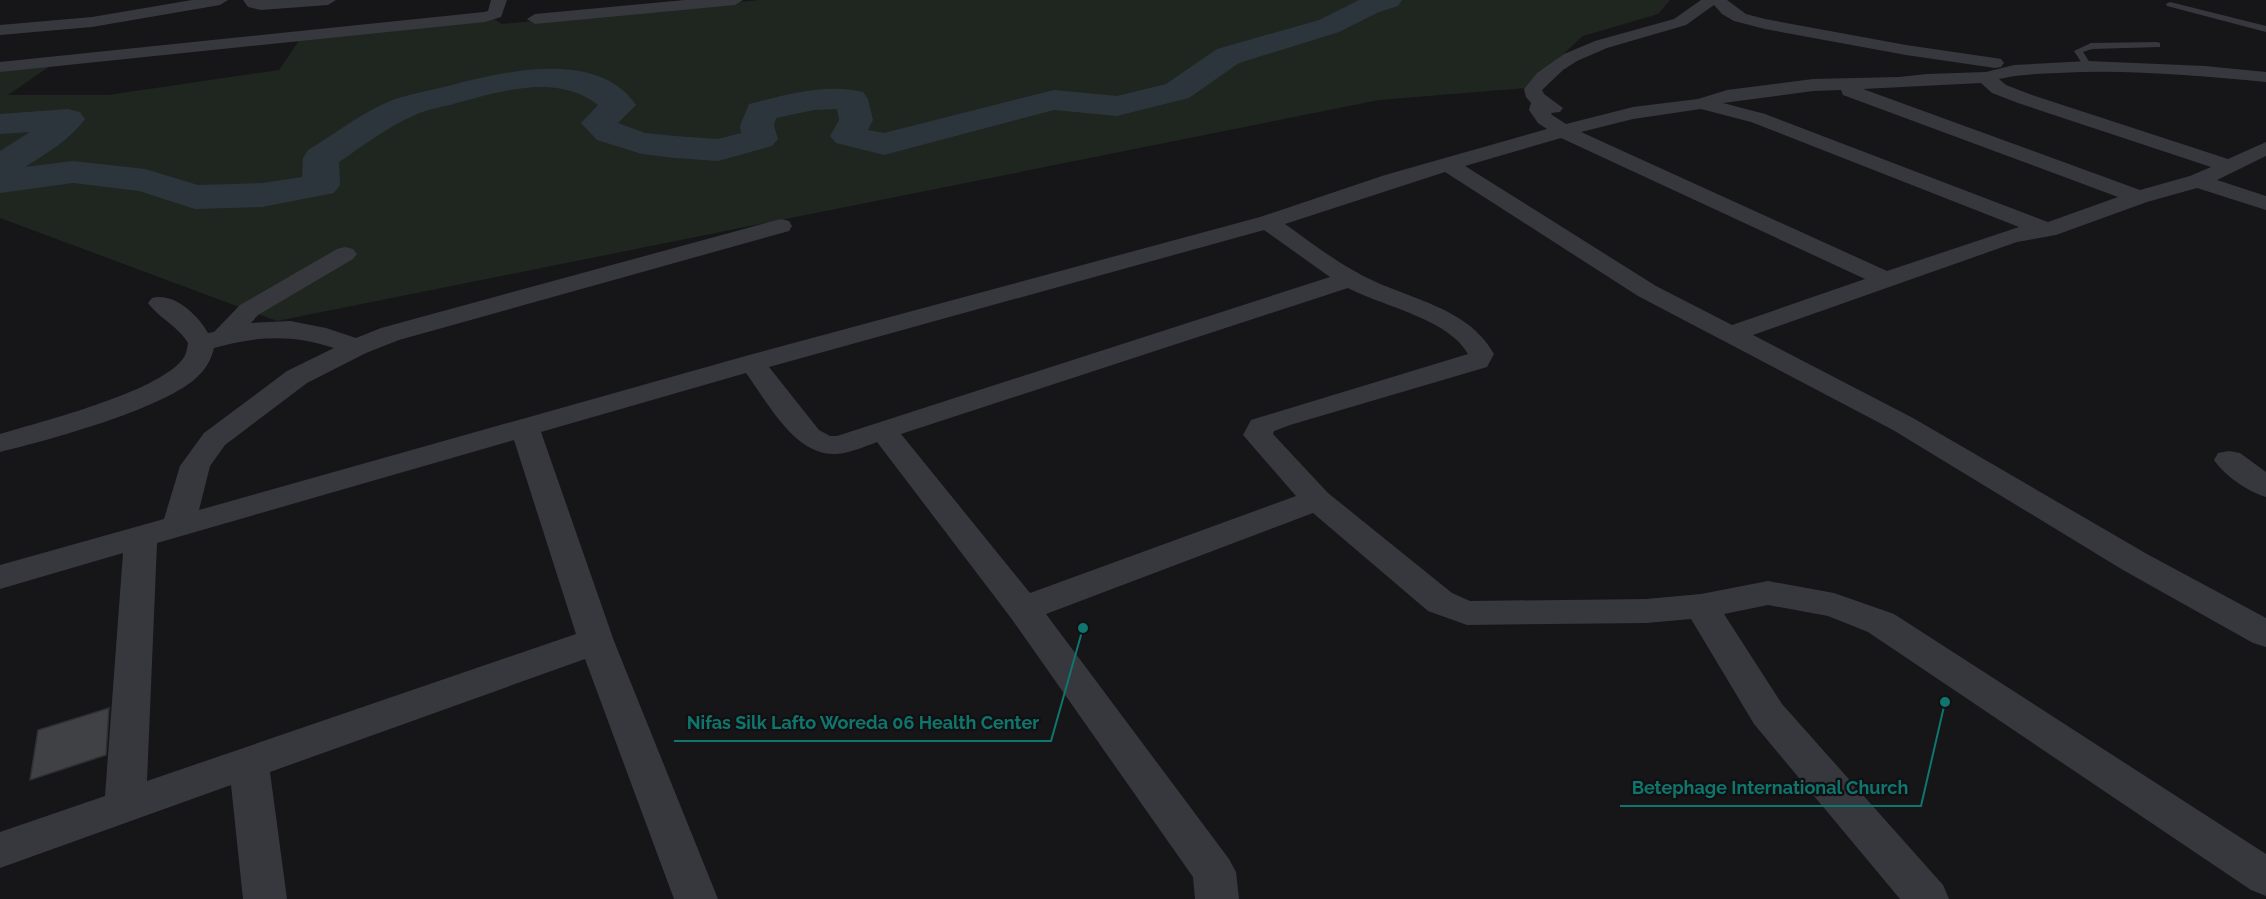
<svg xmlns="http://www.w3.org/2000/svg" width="2266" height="899" font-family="Raleway,sans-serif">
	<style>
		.green { fill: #1e261f }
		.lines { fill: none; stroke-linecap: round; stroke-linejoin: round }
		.river { fill: #2c353c; fill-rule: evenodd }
		.building { fill: #404145; stroke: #303034; stroke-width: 1.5 }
		.service { fill: #37383d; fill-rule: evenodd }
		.minor { fill: #37383d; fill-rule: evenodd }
		.leader { fill: none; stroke: #0f766e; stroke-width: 2 }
		.callout-dot { fill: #0f766e; stroke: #111113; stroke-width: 2 }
		.callout-label { font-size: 18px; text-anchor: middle; font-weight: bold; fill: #0f766e; stroke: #111113; stroke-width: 4.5; stroke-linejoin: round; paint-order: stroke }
	</style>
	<rect width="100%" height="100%" fill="#161618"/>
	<!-- green -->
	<path class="green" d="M760,0h910l-12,14 -75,22 -57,52 -147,12 -1102,221 -277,-103v-148l53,-6 -45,31h100l171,-25 21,-31 194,-20 8,5z"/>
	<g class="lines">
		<!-- river -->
		<path class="river" d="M1359,0h43l-4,6 -19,6 -40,20 -100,31 -50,35 -72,18 -63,-6 -170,45 -48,-12 -6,-7 9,-16 -2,-11 -23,1 -38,8 -2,8 4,13 -6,7 -54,15 -43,-3 -33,-4 -45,-14 -16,-17 17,-18c-40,-32 -96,-14 -141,-2 -14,4 -30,6 -44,13 -26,11 -50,30 -74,46l1,23 -6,8 -72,14 -67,2 -56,-18 -66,-8 -73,10v-42l30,-19 -30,2v-20l68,-5 12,3 5,7c-14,20 -39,35 -60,48l48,-6 72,8 53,16 64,-2 40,-6 1,-19 5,-8c27,-16 53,-37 82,-49 18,-7 39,-10 58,-15 54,-14 149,-38 188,19l-18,18 27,10 30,3 43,3 23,-6 -1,-7 9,-22c36,-9 77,-21 114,-12l5,7 5,21 -5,10 16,3 170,-43 63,6 49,-12 51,-35 102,-29z"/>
	</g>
	<!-- building -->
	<path class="building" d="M109,708l-3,47 -76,25 8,-50z"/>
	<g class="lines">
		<!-- service -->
		<g class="service">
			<path d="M2170,2l96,24v6l-99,-26 -1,-2z"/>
			<path d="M2157,42l3,1v4l-68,2 -9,3 9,14 -4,3 -3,-1 -11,-17 17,-8z"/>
		</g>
		<!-- minor -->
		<g class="minor">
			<path d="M192,0h36l-8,5 -128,22 -92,8v-10l92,-8z"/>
			<path d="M243,0h93l-8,5 -67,5 -13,-3z"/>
			<path d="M491,0h16l-6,17 -16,5 -485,50v-10l484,-50 4,-1z"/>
			<path d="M685,0h58l-8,5 -200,19 -8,-5 8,-5z"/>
			<path d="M1701,0h26l19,14 19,5 141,26 89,13 6,1 3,4 -3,4 -6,1 -89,-13 -141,-26 -31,-8 -12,-7 -8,-9 -28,20 -79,23 -30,13 -14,9 -21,20 2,4 19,14 -3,4 -9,1 1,2 14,9 67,-17 65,-8 29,-9 86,-11 86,-2 28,-3 59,-2 28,-7 74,-4 117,5 61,6v10c-69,-6 -139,-13 -207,-9 -21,1 -40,1 -60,6l7,6 26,10 196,64 38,-17v14l-49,24 49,16v14l-69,-22 -50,14 -91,33 -39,7 -264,93 160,83 234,136 119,64v29l-13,-4 -130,-73 -230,-140 -255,-134 -193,-124 -160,52c24,17 47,35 73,49 46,26 109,32 136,81l-7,13 -197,58 -16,6 -1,3 55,59 124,100 18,8 176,-2 55,-5 67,-13 66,12 60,21 372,240v42l-15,-6 -383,-258 -40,-16 -60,-11 -44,9 58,90 161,181 6,14h-49l-146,-175 -63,-105 -45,4 -179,2 -39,-14 -115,-98 -267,101 183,245 7,13 3,27h-44l-2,-22 -182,-259 -134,-176c-13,5 -27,11 -41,12 -41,2 -68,-51 -90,-81l-205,59 73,209 104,258h-44l-89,-240 -315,113 17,127h-44l-12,-114 -231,83v-36l105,-36 18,-243 -123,36v-24l164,-46 16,-53 24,-33 83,-62 47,-23c-42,-14 -78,-12 -120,0 -3,13 -9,22 -19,31 -36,31 -146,61 -195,73v-18c43,-13 155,-41 182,-74 4,-4 5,-11 6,-17 -11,-18 -28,-24 -40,-40l4,-5c22,-6 46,17 56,35l6,-1 26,-27 97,-56 8,-2 8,2 4,5 -4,5 -95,56 -7,8 39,-2 36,7 30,10 25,-10 392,-107 8,-2 8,2 3,5 -3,5 -390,109 -33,13 -59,30 -82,62 -15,21 -11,44 543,-153 518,-140 125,-42 162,-46 -9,-6 -9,-13 2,-7 -5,-6 -2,-8 13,-16 27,-19 31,-13 79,-22zM1981,83l11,10 26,10 193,64 -21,9 -50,14 -277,-101zM1841,90l2,5 275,102 -70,25 -283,-108 -42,-11 90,-12zM1701,109l50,13 268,105 -132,44 -306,-139 52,-13zM1561,138l304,141 -133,46 -76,-39 -191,-120zM1264,230l66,47 -493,159h-7l-11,-6 -50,-63zM1348,288c34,18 101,31 120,66l-217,66 -8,15 53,61 -266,97 -129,-159zM514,440l62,194 -429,147 10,-238z"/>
			<path d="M2229,451l11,2 26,19v25c-18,-5 -42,-22 -52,-37l4,-7z"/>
		</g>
	</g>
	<!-- callouts -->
	<path class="leader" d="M1083 628L1051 741H674M1945 702L1921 806H1620"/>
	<g class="callout-dot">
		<circle cx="1083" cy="628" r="6"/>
		<circle cx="1945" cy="702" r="6"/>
	</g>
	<g class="callout-label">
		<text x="863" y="729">Nifas Silk Lafto Woreda 06 Health Center</text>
		<text x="1770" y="794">Betephage International Church</text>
	</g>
</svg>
